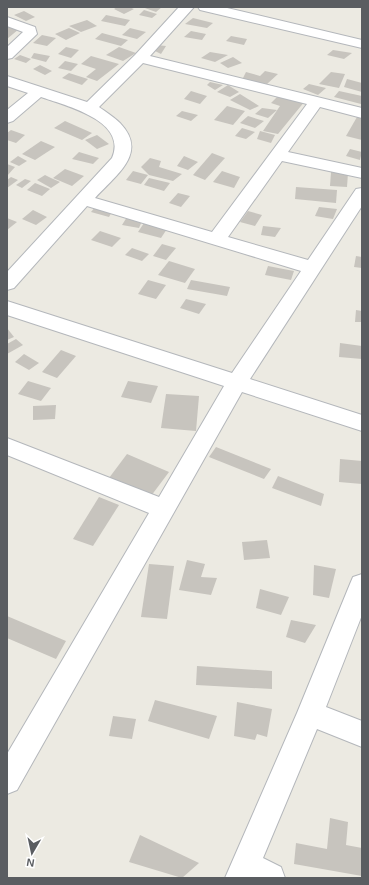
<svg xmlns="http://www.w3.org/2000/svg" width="369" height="885" font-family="Helvetica,sans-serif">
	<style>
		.building { fill: #c7c4be }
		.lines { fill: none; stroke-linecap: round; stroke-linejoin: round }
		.minor-casing { stroke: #b4b7bb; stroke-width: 2 }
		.minor { fill: #fff; fill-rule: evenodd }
	</style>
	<rect width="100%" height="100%" fill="#eceae2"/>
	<!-- building -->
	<g class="building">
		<path d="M117,7h12l5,2 -10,5 -10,-5z"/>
		<path d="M142,7h20l-6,5z"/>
		<path d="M144,10l13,4 -5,4 -13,-3z"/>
		<path d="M24,11l11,6 -9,4 -12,-6z"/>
		<path d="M106,15l24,5 -5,6 -24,-5z"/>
		<path d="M193,18l20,5 -6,5 -22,-4z"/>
		<path d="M87,20l10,6 -16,6 -12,-6z"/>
		<path d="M7,26l12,3 -12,10z"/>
		<path d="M69,28l11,5 -14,7 -11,-6z"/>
		<path d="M130,28l16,4 -9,7 -15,-4z"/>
		<path d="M191,31l15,3 -4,6 -18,-3z"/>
		<path d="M102,33l26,7 -7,6 -26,-7z"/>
		<path d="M42,35l14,3 -9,8 -14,-3z"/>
		<path d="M231,36l16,3 -3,6 -18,-4z"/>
		<path d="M156,45l10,1 -5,8 -8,-4z"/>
		<path d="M66,47l13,3 -8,8 -13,-4z"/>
		<path d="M119,47l17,6 -13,8 -17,-6z"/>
		<path d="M333,50l19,3 -8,6 -17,-4z"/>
		<path d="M210,52l18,3 -13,7 -14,-4z"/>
		<path d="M34,53l16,3 -4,6 -15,-4z"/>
		<path d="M20,55l11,4 -5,4 -12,-4z"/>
		<path d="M91,56l28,8 -22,17 -11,-4 10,-8 -15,-5z"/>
		<path d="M233,57l9,6 -14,5 -8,-5z"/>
		<path d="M65,61l13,3 -7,7 -13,-3z"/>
		<path d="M40,65l12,6 -7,4 -12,-6z"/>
		<path d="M265,71l13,3 -11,10 -25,-4 4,-8 14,4z"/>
		<path d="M331,72l14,2 -6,14 -20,-4z"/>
		<path d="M69,73l19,6 -6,6 -20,-7z"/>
		<path d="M347,79l15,4v9l-18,-5z"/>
		<path d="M210,82l13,3 -8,5 -8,-5z"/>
		<path d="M309,84l17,4 -8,7 -15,-6z"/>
		<path d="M228,85l11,7 -9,5 -13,-5z"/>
		<path d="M191,91l16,5 -7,8 -16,-5z"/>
		<path d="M339,91l23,5v6l-1,2 -27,-7z"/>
		<path d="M240,94l19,12 -9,4 -20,-10z"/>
		<path d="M277,97l9,2 3,-1 16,3 -27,33 -15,-3 17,-25 -9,-3z"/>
		<path d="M227,106l18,5 -12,14 -19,-5z"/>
		<path d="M262,108l15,2 -9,8 -13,-4z"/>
		<path d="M182,111l16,4 -7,6 -15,-5z"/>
		<path d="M248,116l16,5 -9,7 -15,-5z"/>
		<path d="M357,117l5,1v22l-16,-4z"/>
		<path d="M65,121l27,12 -10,7 -28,-12z"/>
		<path d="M242,128l13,4 -9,7 -11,-3z"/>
		<path d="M11,130l14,5 -9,8 -9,-3v-7z"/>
		<path d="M260,131l15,4 -4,8 -14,-4z"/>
		<path d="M97,135l12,9 -12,5 -12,-9z"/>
		<path d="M41,141l14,6 -20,13 -13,-6z"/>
		<path d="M350,149l12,3 -2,8 -14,-4z"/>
		<path d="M79,152l20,6 -6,6 -21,-5z"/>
		<path d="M212,153l13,5 -20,22 -12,-5z"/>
		<path d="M18,156l9,5 -8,5 -9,-4z"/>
		<path d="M184,156l14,6 -10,8 -11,-4z"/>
		<path d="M150,158l11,3 -2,6 23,7 -9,7 -24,-6 -8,-8z"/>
		<path d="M7,164l8,3 -8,9z"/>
		<path d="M65,169l19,7 -12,10 -19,-8z"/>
		<path d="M133,171l15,4 -7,9 -15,-4z"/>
		<path d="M222,171l18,6 -6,11 -21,-6z"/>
		<path d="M331,172l17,1 -1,14 -17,-1z"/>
		<path d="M45,175l6,3 9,4 -9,6 -14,-8z"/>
		<path d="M11,177l7,3 -11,8v-8z"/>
		<path d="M149,178l21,5 -6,8 -20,-6z"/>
		<path d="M25,179l6,2 -9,7 -6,-3z"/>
		<path d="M35,183l15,6 -8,7 -15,-6z"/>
		<path d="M296,187l41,3 -1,13 -41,-4z"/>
		<path d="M178,193l12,3 -9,11 -12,-4z"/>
		<path d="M96,206l17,4 -4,7 -18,-5z"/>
		<path d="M319,207l18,2 -4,10 -18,-3z"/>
		<path d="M33,210l14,7 -11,8 -14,-6z"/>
		<path d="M248,211l14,4 -7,11 -15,-4z"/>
		<path d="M127,217l16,2 -4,9 -17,-3z"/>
		<path d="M7,218l10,4 -10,8z"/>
		<path d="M144,223l23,6 -6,9 -23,-6z"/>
		<path d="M263,226l18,2 -6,9 -14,-2z"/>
		<path d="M100,231l21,7 -9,9 -21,-7z"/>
		<path d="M162,244l14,4 -10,12 -13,-4z"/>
		<path d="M132,248l17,6 -7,7 -17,-6z"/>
		<path d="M356,256l6,1v11l-8,-1z"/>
		<path d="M169,261l26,8 -10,14 -27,-8z"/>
		<path d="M268,266l26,5 -3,9 -26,-5z"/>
		<path d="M148,280l18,5 -10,14 -18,-5z"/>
		<path d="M191,280l39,7 -3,9 -40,-7z"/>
		<path d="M186,299l20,5 -7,10 -19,-6z"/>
		<path d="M356,310l6,1v11h-7z"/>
		<path d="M7,328l7,9 -7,3z"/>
		<path d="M16,339l7,6 -16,9v-10z"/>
		<path d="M340,343l22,3v13l-23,-2z"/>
		<path d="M61,350l15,6 -19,22 -15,-6z"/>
		<path d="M24,354l15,9 -10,7 -14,-8z"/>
		<path d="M28,381l23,7 -10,13 -23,-7z"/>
		<path d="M128,381l30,5 -7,17 -30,-6z"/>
		<path d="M166,394l33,2 -3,35 -35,-3z"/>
		<path d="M56,405l-1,14 -22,1v-14z"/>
		<path d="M216,447l55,22 -7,10 -55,-22z"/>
		<path d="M127,454l42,18 -21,28 -42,-18z"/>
		<path d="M340,459l22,2v23l-23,-2z"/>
		<path d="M278,476l46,18 -3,12 -49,-18z"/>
		<path d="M99,497l20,8 -26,41 -20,-7z"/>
		<path d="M267,540l3,18 -26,2 -2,-18z"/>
		<path d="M187,560l18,4 -4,13 16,1 -6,17 -32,-5z"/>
		<path d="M149,564l25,2 -7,53 -26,-2z"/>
		<path d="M314,565l22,4 -7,29 -16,-3z"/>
		<path d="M260,589l29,8 -8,18 -25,-7z"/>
		<path d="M7,616l59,25 -10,18 -49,-21z"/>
		<path d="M291,620l25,5 -11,18 -19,-6z"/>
		<path d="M197,666l75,5v18l-76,-4z"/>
		<path d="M155,700l62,16 -8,23 -61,-18z"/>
		<path d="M237,702l35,7 -5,28 -10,-3 -2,6 -21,-4z"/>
		<path d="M113,716l23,3 -4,20 -23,-3z"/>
		<path d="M330,818l18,4 -2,23 16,3v28l-68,-12 2,-21 31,6z"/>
		<path d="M140,835l59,28 -17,15 -53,-16z"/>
	</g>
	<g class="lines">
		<!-- minor casing -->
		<g class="minor-casing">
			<g id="minor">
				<path d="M179,7h15l-44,49 212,52v10l-42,-11 -32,45 74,16v10l-80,-17 -54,76 80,23 48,-71 6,-1v18l-112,173 112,36v16l-120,-39 -225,398 -10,4v-40l142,-241 -142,-58v-17l152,59 65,-111 -217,-71v-14l225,72 69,-102 -214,-65 -73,82 -7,2v-18l105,-114c16,-37 -45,-52 -71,-61l-28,24 -6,2v-13l21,-17 -21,-7v-10l80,26 48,-47zM143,63l164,41 -95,128 -117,-34c21,-23 54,-45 25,-75 -6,-6 -14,-11 -21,-16z"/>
				<path d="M198,7h25l139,33v8l-162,-38z"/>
				<path d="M7,17l28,10 2,7 -25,24 -5,1v-12l16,-15 -16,-6z"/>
				<path d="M362,574v41l-36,92 36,14v26l-45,-18 -54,129 18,9 4,11h-60l72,-165 53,-129 3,-7z"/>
			</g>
		</g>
		<!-- minor -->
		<use href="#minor" class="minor"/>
	</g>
	<!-- border -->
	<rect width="369" height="885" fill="none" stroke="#5a5d61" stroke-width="16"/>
	<!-- north arrow -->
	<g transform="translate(32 853) rotate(189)" stroke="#ffffff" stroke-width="3" paint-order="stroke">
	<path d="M0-3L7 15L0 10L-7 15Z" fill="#5a5d61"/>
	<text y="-6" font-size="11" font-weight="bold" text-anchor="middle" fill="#5a5d61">N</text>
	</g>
</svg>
